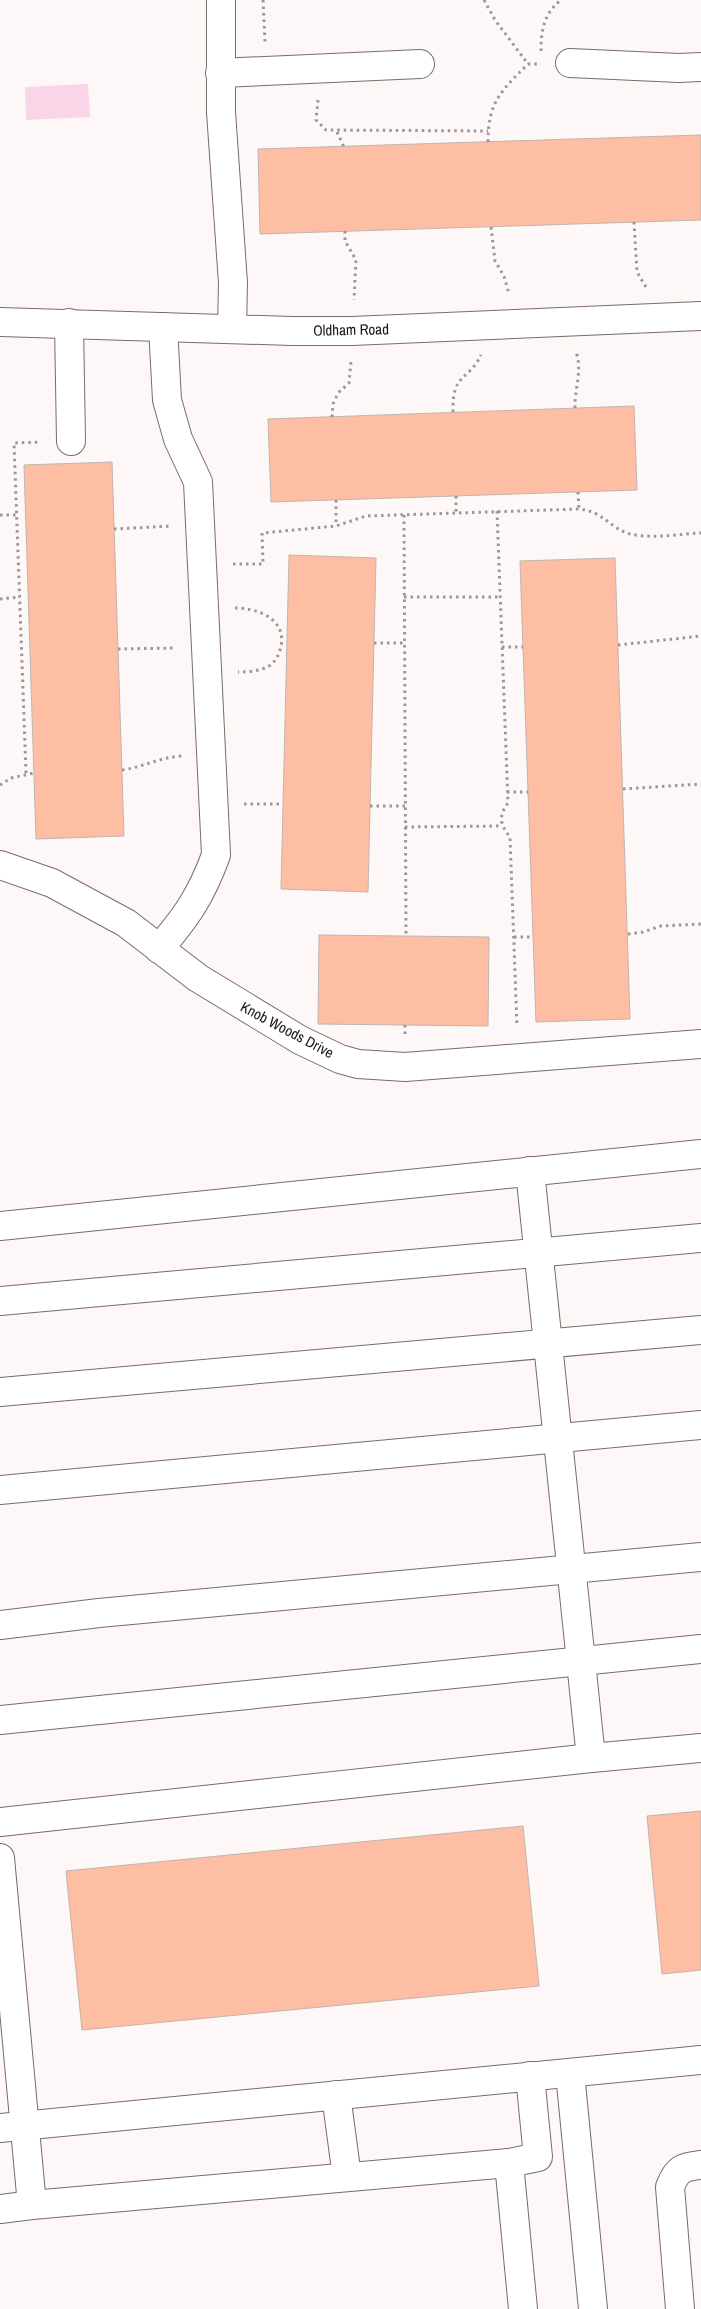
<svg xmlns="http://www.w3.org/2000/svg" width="701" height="2309" font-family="'Archivo Narrow',sans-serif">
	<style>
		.water { fill: #fad4e7 }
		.building { fill: #febea4; stroke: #c1b4af }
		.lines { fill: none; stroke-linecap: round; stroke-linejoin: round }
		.minor-casing { stroke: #796b6a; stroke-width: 30 }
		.path { stroke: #9c9696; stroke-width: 3; stroke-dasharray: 2.5 4; stroke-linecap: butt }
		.minor { stroke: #fff; stroke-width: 28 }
		.labels { text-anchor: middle; stroke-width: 5; stroke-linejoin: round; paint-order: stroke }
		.street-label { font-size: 15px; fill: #1c1616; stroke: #fff }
	</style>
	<rect width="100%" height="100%" fill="#fef7f7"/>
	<!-- water -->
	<path class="water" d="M88,84l2,33 -64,3 -1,-33z"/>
	<!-- building -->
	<g class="building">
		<path d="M701,135v85l-441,14 -2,-85z"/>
		<path d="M634,406l3,84 -366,12 -3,-83z"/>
		<path d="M112,462l12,374 -88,3 -12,-374z"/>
		<path d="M289,555l87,3 -8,334 -87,-3z"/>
		<path d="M615,558l15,461 -94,3 -16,-461z"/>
		<path d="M319,935l170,2 -1,89 -170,-2z"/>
		<path d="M701,1811v159l-39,4 -15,-158z"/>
		<path d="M523,1826l16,160 -457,44 -16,-159z"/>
	</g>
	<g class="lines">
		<!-- minor casing -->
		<g class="minor-casing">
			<g id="minor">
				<path d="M221,0v112l12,171 -1,46"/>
				<path d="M570,63l109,5 22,-1"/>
				<path d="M220,73l200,-9"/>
				<path d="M0,322l292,9h60l349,-15"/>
				<path d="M69,323l2,118"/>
				<path d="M0,865l52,18 74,40 72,55 102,62 40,19 18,5 47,3 296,-23"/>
				<path d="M159,949c28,-33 42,-53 57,-94l-18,-373 -20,-43 -11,-39 -4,-73"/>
				<path d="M530,1171l61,587"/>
				<path d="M0,1226l701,-72"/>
				<path d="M0,1301l701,-63"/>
				<path d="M0,1392l701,-62"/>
				<path d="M0,1490l701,-65"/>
				<path d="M0,1625l99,-12 602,-56"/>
				<path d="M0,1720l701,-71"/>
				<path d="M0,1822l591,-64 110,-10"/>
				<path d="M0,1858l32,347 477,-42"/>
				<path d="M570,2073l23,236"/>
				<path d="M336,2095l11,82"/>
				<path d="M0,2128l701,-68"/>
				<path d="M0,2209l32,-4"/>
				<path d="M523,2309l-14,-146 29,-6 -8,-81"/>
				<path d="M680,2309l-10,-122c7,-18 12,-20 31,-22"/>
			</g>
		</g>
		<!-- path -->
		<g class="path">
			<path d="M263,0l2,42"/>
			<path d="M484,0l11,20 33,44"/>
			<path d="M541,51c0,-21 3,-38 20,-51"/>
			<path d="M318,100l-2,20 10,10 162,1"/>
			<path d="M337,132l7,15"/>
			<path d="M488,142c0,-40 13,-51 40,-78h13"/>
			<path d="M634,222l3,50 9,15"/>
			<path d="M491,227l4,34 9,15 5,18"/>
			<path d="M345,231v10l11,19 -2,40"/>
			<path d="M575,408c-1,-18 8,-37 1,-56"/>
			<path d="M453,412c-1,-40 15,-30 28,-57"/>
			<path d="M332,417l1,-13 5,-11 11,-10 2,-22"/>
			<path d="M578,492l1,17"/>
			<path d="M456,496v17"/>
			<path d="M336,500v26"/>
			<path d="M497,511l11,292c-10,14 -8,21 2,34l7,190"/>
			<path d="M0,515h17"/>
			<path d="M404,515l2,421"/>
			<path d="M114,529l57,-3"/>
			<path d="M233,564h30l-1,-31 74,-7 30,-10 213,-7c24,2 32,20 51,25 22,5 49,0 71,-1"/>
			<path d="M404,597h96"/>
			<path d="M0,599l19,-2"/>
			<path d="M235,608c25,0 54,13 45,42 -2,7 -6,13 -11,16 -9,5 -21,6 -31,6"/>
			<path d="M374,643h30"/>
			<path d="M618,645l83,-9"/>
			<path d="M502,647h21"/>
			<path d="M118,649l57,-1"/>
			<path d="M122,770c22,-3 38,-13 60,-14"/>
			<path d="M26,773l-12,-330 27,-1"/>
			<path d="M0,785l11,-7 23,-5"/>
			<path d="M623,789l78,-5"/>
			<path d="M507,792h21"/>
			<path d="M244,804h39"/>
			<path d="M370,806h35"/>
			<path d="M405,827l97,-1"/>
			<path d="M628,934l15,-2 18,-6 40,-2"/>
			<path d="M514,937h19"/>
			<path d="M405,1025v12"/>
		</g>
		<!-- minor -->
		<use href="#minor" class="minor"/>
	</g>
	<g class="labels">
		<!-- street labels -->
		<g class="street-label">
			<text transform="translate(351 330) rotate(-1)" y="5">Oldham Road</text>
			<text transform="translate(287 1030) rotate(28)" y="5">Knob Woods Drive</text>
		</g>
	</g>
</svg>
